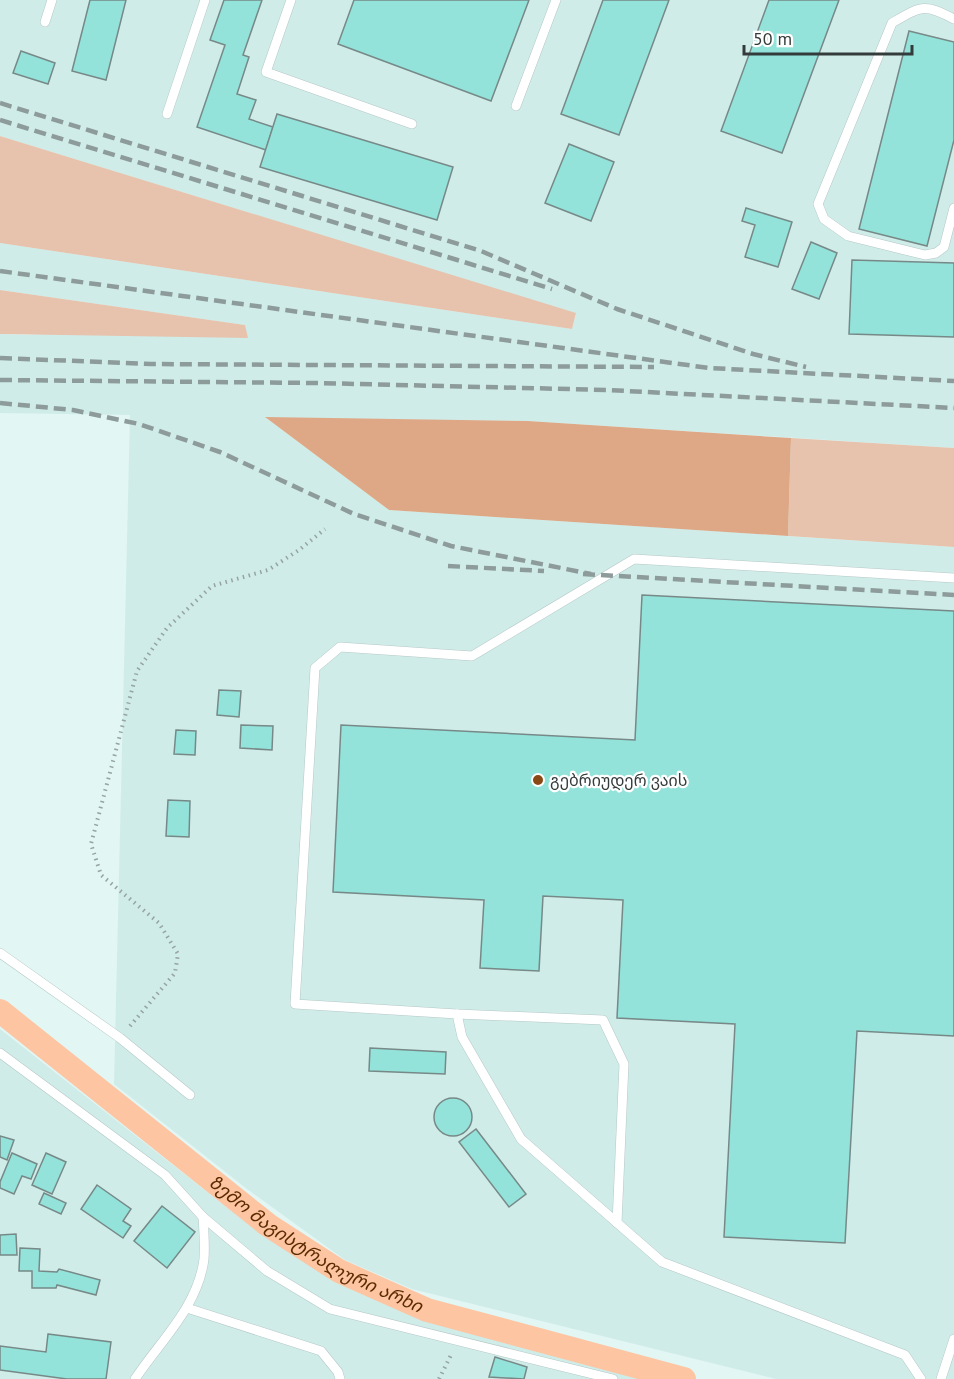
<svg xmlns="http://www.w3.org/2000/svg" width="954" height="1379" font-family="'PT Sans','Noto Sans Georgian',sans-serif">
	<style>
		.built { fill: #cfece9 }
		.green { fill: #e7c3ad }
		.forest { fill: #dea886 }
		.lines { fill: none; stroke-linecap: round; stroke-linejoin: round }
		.canal { stroke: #fdc5a2; stroke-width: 24 }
		.building { fill: #93e3db; stroke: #778987; stroke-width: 1.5 }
		.service-casing { stroke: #b5c9c6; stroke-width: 10 }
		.path { stroke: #96a4a3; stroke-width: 4; stroke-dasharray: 1.5 4.5; stroke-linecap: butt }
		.service { stroke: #fff; stroke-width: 9 }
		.rail { stroke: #8d9b9a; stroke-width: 4.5; stroke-dasharray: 12 6; stroke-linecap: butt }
		.poi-dot { fill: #894814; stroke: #fff; stroke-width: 2 }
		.labels { text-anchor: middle; stroke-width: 4.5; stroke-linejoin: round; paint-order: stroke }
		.poi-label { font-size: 16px; fill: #343c3b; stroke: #fff; text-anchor: start }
		.water-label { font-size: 18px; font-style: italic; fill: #5c2b01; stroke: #fff }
	</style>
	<rect width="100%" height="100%" fill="#e2f6f4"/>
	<!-- built -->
	<g class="built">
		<path d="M0,0h954v448l-426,-27 -262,-3 123,92 565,37v832h-178l-364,-90 -67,-29 -98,-71 -133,-105 16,-669 -130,-2v-79l27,1 218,-10 -245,-35v-47l572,86 4,-15 -576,-178z"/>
		<path d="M0,1029l253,199 81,54 84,36 228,61h-646z"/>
	</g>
	<!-- green -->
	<g class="green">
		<path d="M0,136l576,177 -4,16 -572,-86z"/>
		<path d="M0,290l245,35 3,13 -248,-4z"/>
		<path d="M791,438l163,10v99l-166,-11z"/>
	</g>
	<!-- forest -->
	<path class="forest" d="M265,417l263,4 263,17 -3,98 -399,-26z"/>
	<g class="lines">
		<!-- canal -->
		<path class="canal" id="s1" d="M0,1011l268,214 71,46 88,39 257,69"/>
	</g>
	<!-- building -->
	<g class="building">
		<path d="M90,0h36l-20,80 -34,-9z"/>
		<path d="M224,0h38l-19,55 6,2 -12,37 19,6 -7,19 24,8 -7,23 -69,-23 28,-82 -15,-5z"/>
		<path d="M354,0h175l-38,101 -153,-57z"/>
		<path d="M603,0h66l-50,135 -58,-21z"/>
		<path d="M769,0h70l-57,153 -61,-22z"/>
		<path d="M909,31l45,11v98l-27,106 -68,-17z"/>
		<path d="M21,51l34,12 -7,21 -35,-11z"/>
		<path d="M277,114l176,53 -16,53 -177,-53z"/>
		<path d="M569,144l45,18 -23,59 -46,-18z"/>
		<path d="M746,208l46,14 -14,45 -33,-10 10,-32 -13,-4z"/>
		<path d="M811,242l26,11 -18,46 -27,-10z"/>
		<path d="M852,260l102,3v74l-105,-3z"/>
		<path d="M642,595l312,16v425l-97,-5 -12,212 -121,-6 11,-213 -118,-6 6,-118 -80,-4 -4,75 -59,-3 4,-68 -151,-8 8,-167 294,15z"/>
		<path d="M219,690l22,1 -2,26 -22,-2z"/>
		<path d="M241,725l32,1 -1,24 -32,-2z"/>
		<path d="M176,730l20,1 -1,24 -21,-1z"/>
		<path d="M168,800l22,1 -1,36 -23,-1z"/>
		<path d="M370,1048l76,4 -1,22 -76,-3z"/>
		<circle cx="453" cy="1117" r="19"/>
		<path d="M476,1129l50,65 -17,13 -50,-65z"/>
		<path d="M0,1136l14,4 -7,20 -7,-3z"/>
		<path d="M12,1153l25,11 -6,15 -9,-3 -8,18 -14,-6v-6z"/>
		<path d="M46,1153l20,9 -14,32 -20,-9z"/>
		<path d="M97,1185l34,24 -8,12 8,5 -8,12 -42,-29z"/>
		<path d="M44,1193l22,10 -5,11 -22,-10z"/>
		<path d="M162,1206l33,26 -28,36 -33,-27z"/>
		<path d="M16,1234l1,21h-17v-20z"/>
		<path d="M20,1248l20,1 -1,22 18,1 2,-3 41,11 -4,15 -39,-10 -1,3h-24v-17h-13z"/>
		<path d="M48,1334l63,8 -5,37h-39l-67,-9v-24l46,6z"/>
		<path d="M495,1357l32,10 -3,12 -35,-2z"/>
	</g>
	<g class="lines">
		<!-- service casing -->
		<g class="service-casing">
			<g id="service">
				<path d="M291,0l-25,72 146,52"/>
				<path d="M954,19c-30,-16 -33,-13 -62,4l-74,181 6,15 24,17 77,19 11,-2 8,-6 10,-39"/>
				<path d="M45,22l7,-22"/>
				<path d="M516,106l40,-106"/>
				<path d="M167,114l38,-114"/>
				<path d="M0,953l120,85 70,57"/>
				<path d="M457,1014l146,6 21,44 -7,159"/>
				<path d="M0,1053l165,122 38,42 64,54 63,38 283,70"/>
				<path d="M187,1308l134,43 17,21 2,7"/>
				<path d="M135,1379c25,-38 63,-72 69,-120 1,-13 0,-28 -1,-42"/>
				<path d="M921,1379l-16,-24 -243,-93 -141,-123 -59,-102 -5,-23 -162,-10 20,-336 25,-21 132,9 162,-97 320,19"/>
				<path d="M941,1379l13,-40"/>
			</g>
		</g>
		<!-- path -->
		<g class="path">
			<path d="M130,1026l45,-53 3,-19 -19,-31 -58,-48 -10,-31 46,-173 30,-43 45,-42 56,-16 31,-20 26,-21"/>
			<path d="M439,1379l12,-24"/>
		</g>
		<!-- service -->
		<use href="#service" class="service"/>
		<!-- rail -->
		<g class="rail">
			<path d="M0,103l481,148 136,58 136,45 53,13"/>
			<path d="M0,120l552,169"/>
			<path d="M0,271l709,97 245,13"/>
			<path d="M0,358l151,6 503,3"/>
			<path d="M0,380l316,3 292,7 346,18"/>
			<path d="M0,403l73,7 66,14 81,28 134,62 97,32 140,28"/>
			<path d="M448,566l96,5"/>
			<path d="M583,574l371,21"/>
		</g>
	</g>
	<!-- markers -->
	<circle class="poi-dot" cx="538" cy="780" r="6"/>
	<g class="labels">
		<!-- poi labels -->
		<g class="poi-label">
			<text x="550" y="786">გებრიუდერ ვაის</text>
		</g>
		<!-- water labels -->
		<g class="water-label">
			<text dy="6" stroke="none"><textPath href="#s1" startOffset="394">ზემო მაგისტრალური არხი</textPath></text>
		</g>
	</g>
	<!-- scale -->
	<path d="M744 45v9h168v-9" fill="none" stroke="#343c3b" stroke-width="3"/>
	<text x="753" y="45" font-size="18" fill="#343c3b" stroke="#ffffff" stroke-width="4.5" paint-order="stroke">50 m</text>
</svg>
